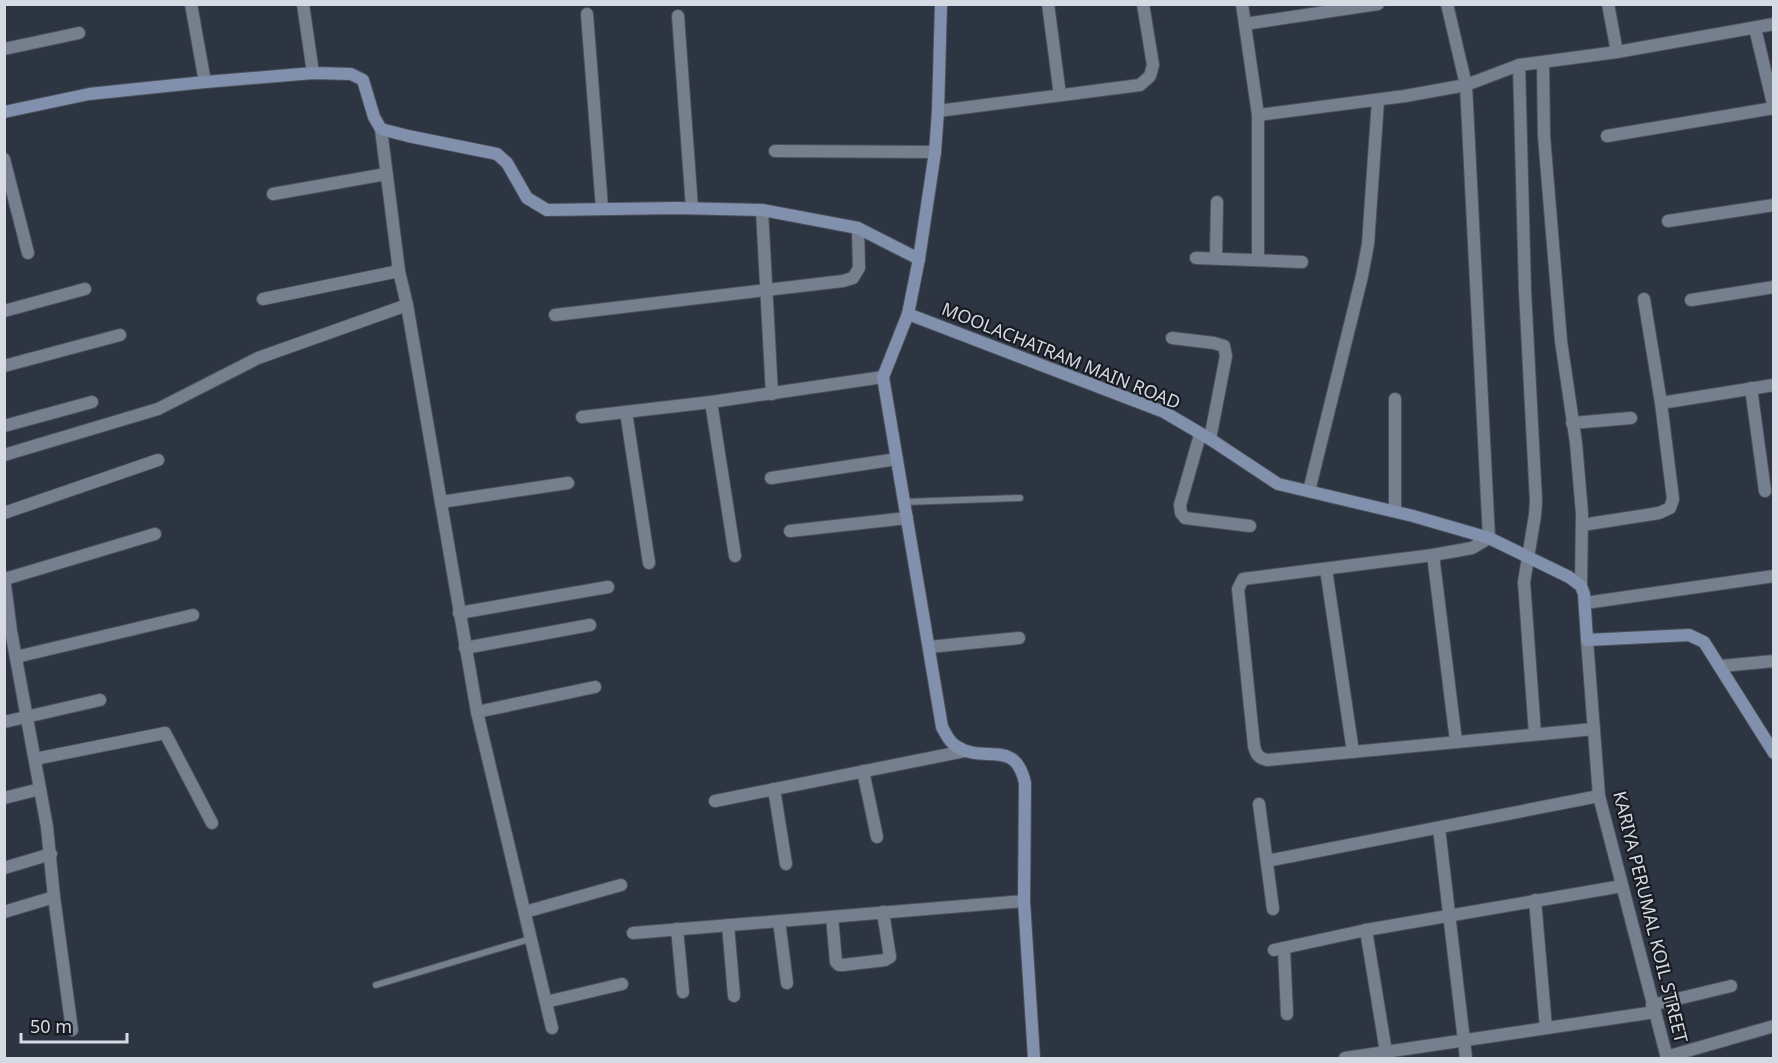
<svg xmlns="http://www.w3.org/2000/svg" width="1778" height="1063" font-family="'Noto Sans',sans-serif">
	<style>
		.lines { fill: none; stroke-linecap: round; stroke-linejoin: round }
		.lane-casing { stroke: #4b515c; stroke-width: 8 }
		.street-casing { stroke: #4b515c; stroke-width: 14 }
		.secondary-casing { stroke: #4b515c; stroke-width: 14 }
		.lane { stroke: #767f8e; stroke-width: 6 }
		.street { stroke: #767f8e; stroke-width: 12 }
		.secondary { stroke: #8190ac; stroke-width: 12 }
		.labels { text-anchor: middle; stroke-width: 4.5; stroke-linejoin: round; paint-order: stroke }
		.street-label { font-size: 18px; fill: #d5dae3; stroke: #191c22 }
	</style>
	<rect width="100%" height="100%" fill="#2d3442"/>
	<g class="lines">
		<!-- lane casing -->
		<g class="lane-casing">
			<g id="lane">
				<path d="M904,502l116,-4"/>
				<path d="M376,985l154,-46"/>
			</g>
		</g>
		<!-- street casing -->
		<g class="street-casing">
			<g id="street">
				<path d="M191,4l14,78"/>
				<path d="M303,4l10,69"/>
				<path d="M1048,4l12,91"/>
				<path d="M1242,4l16,111v145"/>
				<path d="M1447,4l19,81 23,453 -17,10 -39,7 -190,24 -5,10 16,157c2,8 4,12 13,14l327,-31"/>
				<path d="M1608,4l9,48"/>
				<path d="M587,14l15,194"/>
				<path d="M678,16l14,192"/>
				<path d="M1245,24l133,-20"/>
				<path d="M1755,28l19,80"/>
				<path d="M4,49l75,-16"/>
				<path d="M1543,62l1,74 17,205 15,102 6,70 -1,73"/>
				<path d="M1519,65l6,226 11,210 -1,14 -11,67 11,152"/>
				<path d="M938,111l202,-26 10,-9 3,-11 -10,-61"/>
				<path d="M1258,115l147,-19 61,-11 53,-20 98,-13 157,-28"/>
				<path d="M381,129l18,142 8,34 70,407 75,316"/>
				<path d="M1607,136l167,-28"/>
				<path d="M775,151l160,1"/>
				<path d="M4,159l24,94"/>
				<path d="M273,194l113,-20"/>
				<path d="M762,210l10,184"/>
				<path d="M1668,221l106,-16"/>
				<path d="M1196,258l106,4"/>
				<path d="M1216,258l1,-56"/>
				<path d="M263,299l136,-28"/>
				<path d="M1691,300l83,-13"/>
				<path d="M4,311l81,-22"/>
				<path d="M555,315l288,-34 10,-3 6,-10 -1,-40"/>
				<path d="M1172,338l42,5 10,3 2,10 -16,83"/>
				<path d="M4,366l116,-31"/>
				<path d="M1751,388l14,103"/>
				<path d="M1395,399v112"/>
				<path d="M711,402l24,154"/>
				<path d="M1661,403l113,-18"/>
				<path d="M626,412l23,151"/>
				<path d="M582,417l129,-15 172,-25"/>
				<path d="M1572,423l59,-5"/>
				<path d="M4,426l88,-24"/>
				<path d="M1200,435l-20,70 1,8 4,5 65,8"/>
				<path d="M4,455l154,-46 100,-51 149,-53"/>
				<path d="M771,478l126,-19"/>
				<path d="M1309,491l53,-215 6,-32 10,-144"/>
				<path d="M441,502l127,-19"/>
				<path d="M4,513l154,-53"/>
				<path d="M1582,525l77,-12 11,-5 3,-9 -12,-96 -17,-104"/>
				<path d="M790,531l117,-13"/>
				<path d="M1433,555l23,186"/>
				<path d="M1326,569l27,183"/>
				<path d="M4,577l7,54 36,196 7,70 18,133"/>
				<path d="M5,579l150,-45"/>
				<path d="M1585,603l189,-27"/>
				<path d="M459,613l149,-26"/>
				<path d="M1587,640l12,156 68,262"/>
				<path d="M929,647l90,-9"/>
				<path d="M465,648l125,-23"/>
				<path d="M16,657l177,-42"/>
				<path d="M1721,666l53,-5"/>
				<path d="M477,712l118,-25"/>
				<path d="M4,722l96,-22"/>
				<path d="M35,759l130,-26 47,90"/>
				<path d="M863,771l14,66"/>
				<path d="M774,789l12,75"/>
				<path d="M4,798l36,-9"/>
				<path d="M715,801l250,-50"/>
				<path d="M1259,804l14,105"/>
				<path d="M1439,828l27,230"/>
				<path d="M1267,861l332,-65"/>
				<path d="M4,868l47,-14"/>
				<path d="M1535,900l11,128"/>
				<path d="M4,912l50,-15"/>
				<path d="M525,912l96,-27"/>
				<path d="M832,917l4,45 3,3h4l42,-5 5,-3 -7,-45"/>
				<path d="M779,921l8,62"/>
				<path d="M728,925l6,71"/>
				<path d="M677,929l6,63"/>
				<path d="M1366,930l20,122"/>
				<path d="M633,933l391,-32"/>
				<path d="M1284,948l3,66"/>
				<path d="M1274,950l92,-20 256,-44"/>
				<path d="M546,1002l76,-18"/>
				<path d="M1652,1005l79,-19"/>
				<path d="M1666,1057l108,-31"/>
				<path d="M1345,1058l310,-46"/>
			</g>
		</g>
		<!-- secondary casing -->
		<g class="secondary-casing">
			<g id="secondary">
				<path d="M941,4l-3,107 -3,41 -16,107 -11,55 -25,63 59,350c4,7 7,15 14,19 28,19 59,-9 69,37l-1,118 10,157"/>
				<path d="M4,112l85,-18 116,-12 108,-9 38,1 12,6 11,37 7,12 27,7 89,18 10,9 20,35 20,12 129,-2 86,2 96,18 61,31"/>
				<path d="M908,314l256,98 46,27 68,45 135,32 76,22 80,39 12,9 3,8 3,46 102,-5 15,7 70,111"/>
			</g>
		</g>
		<!-- lane -->
		<use href="#lane" class="lane"/>
		<!-- street -->
		<use href="#street" class="street"/>
		<!-- secondary -->
		<use href="#secondary" class="secondary"/>
	</g>
	<g class="labels">
		<!-- street labels -->
		<g class="street-label">
			<text transform="translate(1061 356) rotate(22)" y="6">MOOLACHATRAM MAIN ROAD</text>
			<text transform="translate(1650 917) rotate(76)" y="6">KARIYA PERUMAL KOIL STREET</text>
		</g>
	</g>
	<!-- border -->
	<rect width="1778" height="1063" fill="none" stroke="#d5dae3" stroke-width="12"/>
	<!-- scale -->
	<path d="M21 1033v9h106v-9" fill="none" stroke="#d5dae3" stroke-width="3"/>
	<text x="30" y="1033" font-size="18" fill="#d5dae3" stroke="#191c22" stroke-width="4.5" paint-order="stroke">50 m</text>
</svg>
